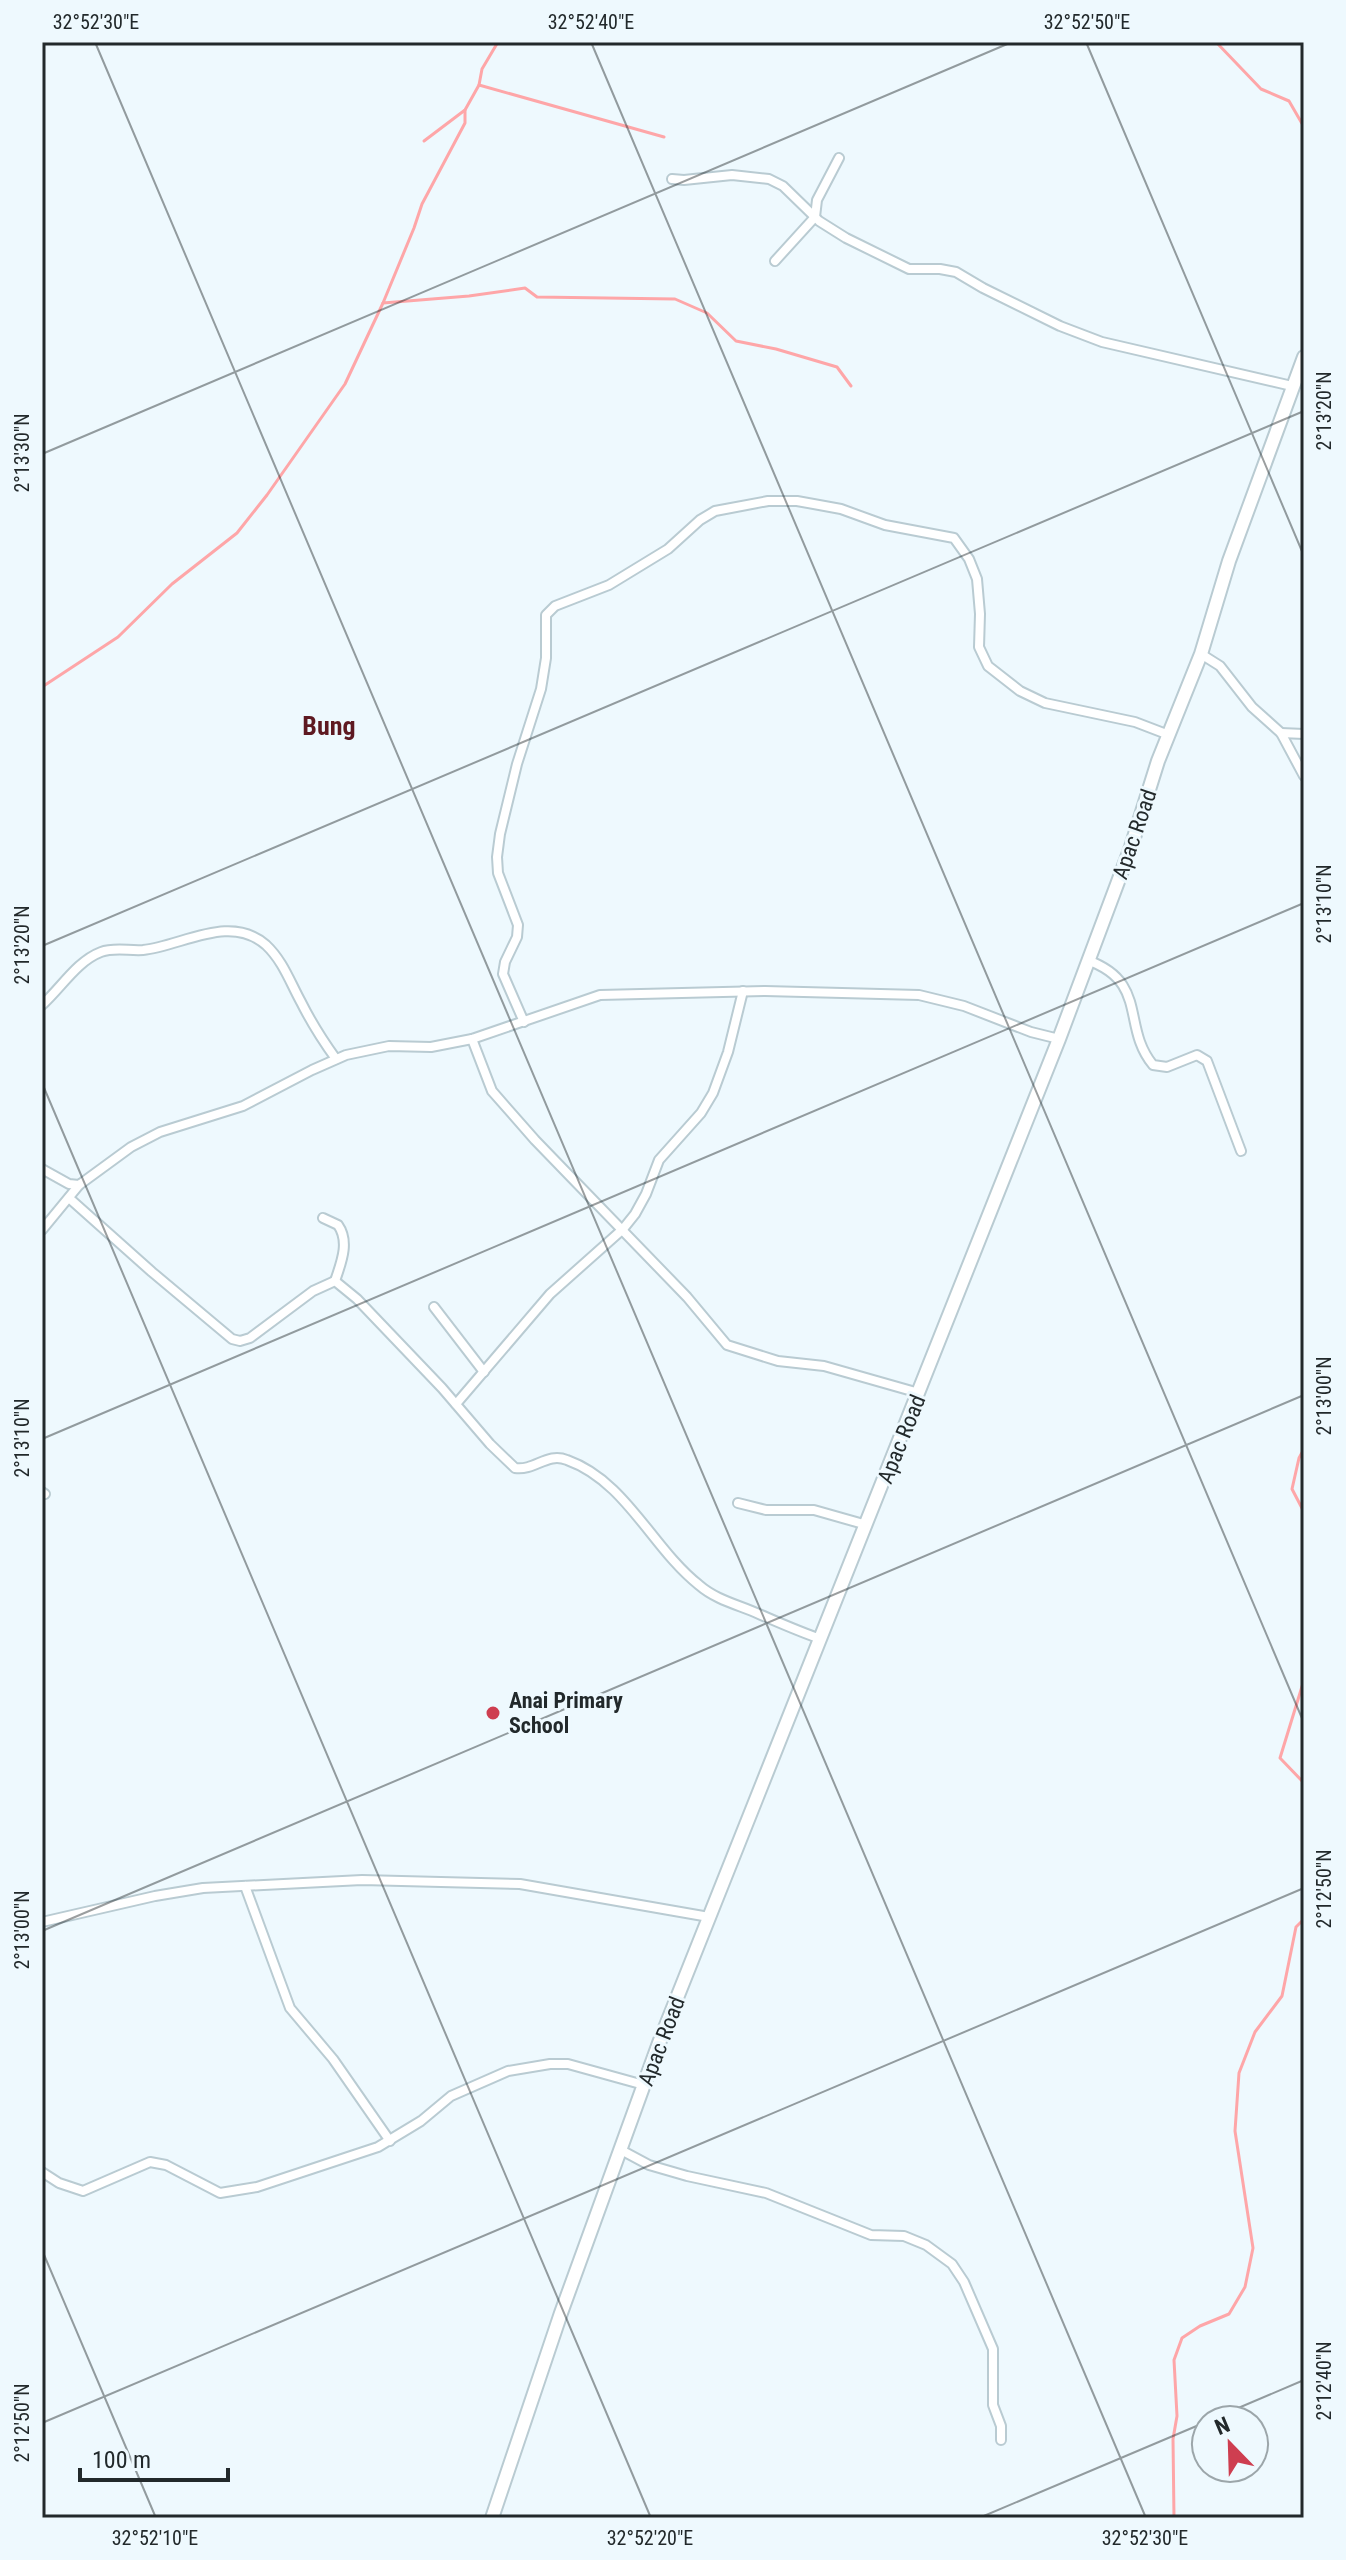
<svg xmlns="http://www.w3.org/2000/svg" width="1346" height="2560" font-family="'Roboto Condensed',sans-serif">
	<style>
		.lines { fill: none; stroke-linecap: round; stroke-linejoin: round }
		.stream { stroke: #fea6a8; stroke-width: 3 }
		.street-casing { stroke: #b9cbd2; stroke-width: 12 }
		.secondary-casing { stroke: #b9cbd2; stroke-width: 16 }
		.street { stroke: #fff; stroke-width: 8 }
		.secondary { stroke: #fff; stroke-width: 12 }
		.ticks { fill: none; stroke: #22292b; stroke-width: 2; stroke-opacity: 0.45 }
		.poi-dot { fill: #ce3e50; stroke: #eef9fe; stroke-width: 3 }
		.labels { text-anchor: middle; stroke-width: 6; stroke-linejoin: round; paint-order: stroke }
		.street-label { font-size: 22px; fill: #22292b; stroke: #eef9fe }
		.poi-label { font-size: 22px; font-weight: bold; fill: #22292b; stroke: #eef9fe; text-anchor: start }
		.quarter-label { font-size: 26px; font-weight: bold; fill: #5e1921; stroke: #eef9fe }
		.neatline { fill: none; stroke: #22292b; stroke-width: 3 }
		.ticks-label { font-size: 20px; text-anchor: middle; fill: #22292b }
	</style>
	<rect width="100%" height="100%" fill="#eef9fe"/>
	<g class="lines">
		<!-- stream -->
		<g class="stream">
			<path d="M1216,42l45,47 28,12 15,26"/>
			<path d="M479,85l185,52"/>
			<path d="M465,110v13l-43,81 -8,24 -31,75 86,-7 56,-8 12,9 138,2 32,14 29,28 40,8 61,18 14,19"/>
			<path d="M424,141l41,-31 14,-25 3,-16 16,-27"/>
			<path d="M42,687l76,-50 54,-53 65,-51 30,-38 78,-111 38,-81"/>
			<path d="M1304,1449l-5,9 -7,31 12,23"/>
			<path d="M1304,1540v12"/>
			<path d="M1304,1680l-24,78 24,25"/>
			<path d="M1174,2518l-1,-79 4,-23 -3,-56 8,-22 18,-12 29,-12 16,-27 8,-39 -18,-117 4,-58 16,-41 27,-36 14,-69 8,-8"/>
		</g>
		<!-- street casing -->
		<g class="street-casing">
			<g id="street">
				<path d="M672,179l12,1 48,-5 37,4 14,7 36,35 27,17 63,31h31l16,3 27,16 77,38 42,16 190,44"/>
				<path d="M775,261l40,-44 2,-17 22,-42"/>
				<path d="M1201,654l19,12 32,41 29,26 23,43"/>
				<path d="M1281,733l23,1"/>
				<path d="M1087,960c62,22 34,66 66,105l14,2 30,-12 10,6 34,90"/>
				<path d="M42,1005c19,-17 35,-44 59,-53 13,-5 28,-1 42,-2 39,-4 87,-37 123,-5 17,16 24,37 35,57 10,20 22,39 35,57"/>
				<path d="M524,1022l-21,-48 2,-12 12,-25 1,-12 -20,-52 -1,-16 3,-23 17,-70 24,-75 5,-31v-43l9,-9 54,-21 59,-36 32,-29 15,-9 53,-10h29l44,8 44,16 69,13 15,21 8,20 3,35 -1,33 9,19 32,25 25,12 90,19 34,13"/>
				<path d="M472,1039l20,52 43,49 152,157 40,48 51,16 46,5 95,27"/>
				<path d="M42,1169l27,15 10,1 52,-38 29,-15 83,-26 69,-36 34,-15 43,-9 42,1 41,-8 128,-44 165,-4 154,4 45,11 67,26 28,7"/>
				<path d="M69,1198l83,74 80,67 8,2 10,-3 63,-47 22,-10 22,18 85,89 48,56 25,24c20,3 32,-16 52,-8 59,21 85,88 132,125 17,15 40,20 60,29 21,9 41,18 62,25"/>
				<path d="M323,1218l15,7c12,17 3,38 -3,56"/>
				<path d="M42,1230l37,-45"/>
				<path d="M434,1307l50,65"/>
				<path d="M456,1404l94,-110 73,-65 12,-15 11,-20 13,-34 42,-47 12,-20 15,-41 15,-61"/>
				<path d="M42,1492l3,2"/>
				<path d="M738,1503l28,7h48l53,15"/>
				<path d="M245,1886l45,122 43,51 57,82"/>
				<path d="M42,1922l113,-26 48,-8 159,-8 158,4 189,33"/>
				<path d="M621,2150l28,15 38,11 79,17 105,42 33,1 22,9 26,19 12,18 29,67v56l8,21v14"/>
				<path d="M42,2172l17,11 24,8 67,-29 16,3 54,28 37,-6 121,-40 43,-26 30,-25 57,-25 42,-7h18l76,21"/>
			</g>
		</g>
		<!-- secondary casing -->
		<g class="secondary-casing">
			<path id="secondary" d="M492,2518l69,-205 98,-270 400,-1004 72,-192 27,-86 43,-107 28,-93 75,-204"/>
		</g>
		<!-- street -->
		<use href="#street" class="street"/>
		<!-- secondary -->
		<use href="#secondary" class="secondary"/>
	</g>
	<!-- ticks -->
	<path class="ticks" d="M95,42l1051,2476M591,42l713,1681M1086,42l218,514M42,454l970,-412M42,946l1262,-535M42,1083l609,1435M42,1439l1262,-536M42,1931l1262,-536M42,2250l114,268M1210,2420l94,-40M42,2423l1262,-535M979,2518l227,-96"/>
	<!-- markers -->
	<circle class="poi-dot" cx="493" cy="1713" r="8"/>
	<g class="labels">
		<!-- street labels -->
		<g class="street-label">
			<text transform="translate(1134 834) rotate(-71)" y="8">Apac Road</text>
			<text transform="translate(901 1439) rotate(-68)" y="8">Apac Road</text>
			<text transform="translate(661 2041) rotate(-69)" y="8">Apac Road</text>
		</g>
		<!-- poi labels -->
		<g class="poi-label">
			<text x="509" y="1708">Anai Primary<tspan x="509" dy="25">School</tspan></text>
		</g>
		<!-- quarter labels -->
		<g class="quarter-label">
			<text x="329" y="735">Bung</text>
		</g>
	</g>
	<!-- border -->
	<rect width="1346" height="2560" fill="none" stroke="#eef9fe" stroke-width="88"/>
	<!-- north arrow -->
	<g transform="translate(1230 2444) rotate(337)"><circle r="38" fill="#eef9fe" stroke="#9ca6aa" stroke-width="2"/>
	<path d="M0-6L14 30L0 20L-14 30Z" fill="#ce3e50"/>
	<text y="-12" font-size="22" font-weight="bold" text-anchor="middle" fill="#22292b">N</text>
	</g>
	<!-- scale -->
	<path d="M80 2468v12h148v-12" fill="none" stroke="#22292b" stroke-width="4"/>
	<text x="92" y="2468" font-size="24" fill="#22292b" stroke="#eef9fe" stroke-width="6" paint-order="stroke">100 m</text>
	<rect x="44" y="44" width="1258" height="2472" class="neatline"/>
	<g class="ticks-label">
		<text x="96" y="29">32°52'30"E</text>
		<text x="591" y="29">32°52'40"E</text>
		<text x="1087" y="29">32°52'50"E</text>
		<text transform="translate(1324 411) rotate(-90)" y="7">2°13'20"N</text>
		<text transform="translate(22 453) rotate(-90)" y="7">2°13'30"N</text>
		<text transform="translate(1324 904) rotate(-90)" y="7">2°13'10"N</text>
		<text transform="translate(22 945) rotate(-90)" y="7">2°13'20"N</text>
		<text transform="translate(1324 1396) rotate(-90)" y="7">2°13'00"N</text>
		<text transform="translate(22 1438) rotate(-90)" y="7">2°13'10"N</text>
		<text transform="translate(1324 1889) rotate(-90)" y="7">2°12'50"N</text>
		<text transform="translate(22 1930) rotate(-90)" y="7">2°13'00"N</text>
		<text transform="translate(1324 2381) rotate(-90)" y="7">2°12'40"N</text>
		<text transform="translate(22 2423) rotate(-90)" y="7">2°12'50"N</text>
		<text x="155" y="2545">32°52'10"E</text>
		<text x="650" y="2545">32°52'20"E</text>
		<text x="1145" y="2545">32°52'30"E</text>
	</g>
</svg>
